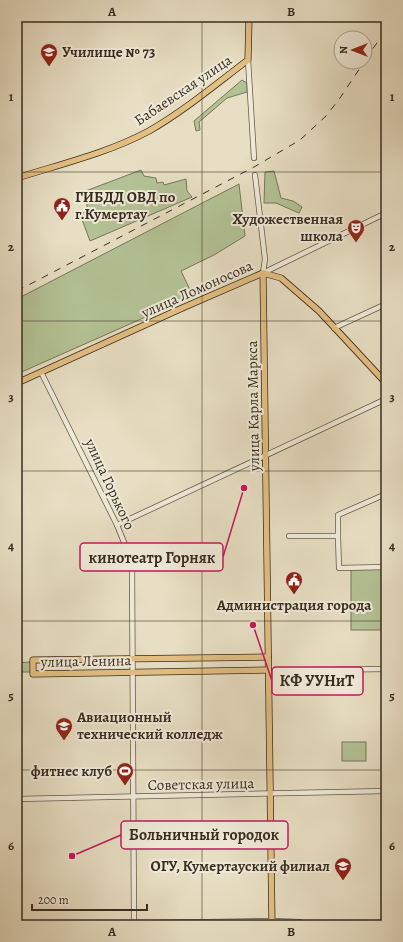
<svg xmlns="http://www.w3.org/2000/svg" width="403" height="942" font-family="Alegreya,serif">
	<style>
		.green { fill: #b3c295; stroke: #76775b }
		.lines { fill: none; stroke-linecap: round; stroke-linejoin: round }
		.minor-casing { stroke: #64584a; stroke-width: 6 }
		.major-casing { stroke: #382c21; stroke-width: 7 }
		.minor { stroke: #efead8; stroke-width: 4.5 }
		.major { stroke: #e4bf82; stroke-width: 5.5 }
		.rail { stroke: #382c21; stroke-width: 1; stroke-dasharray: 7 7; stroke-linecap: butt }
		.grid { fill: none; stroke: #382c21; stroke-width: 1; stroke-opacity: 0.55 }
		.labels { text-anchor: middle; stroke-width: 4; stroke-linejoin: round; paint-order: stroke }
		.poi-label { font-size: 15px; font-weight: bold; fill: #382c21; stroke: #efead8; text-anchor: start }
		.street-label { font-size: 15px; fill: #382c21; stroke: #efead8 }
		.leader { fill: none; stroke: #c2185b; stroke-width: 1.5 }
		.callout-dot { fill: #c2185b; stroke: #efead8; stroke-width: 1.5 }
		.callout { fill: #efead8; stroke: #c2185b; stroke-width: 1.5 }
		.callout-label { font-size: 16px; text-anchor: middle; font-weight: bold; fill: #382c21 }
		.neatline { fill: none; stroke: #382c21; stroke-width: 1.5 }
		.grid-label { font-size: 13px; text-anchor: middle; font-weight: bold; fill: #382c21 }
	</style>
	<rect width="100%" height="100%" fill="#e7dec3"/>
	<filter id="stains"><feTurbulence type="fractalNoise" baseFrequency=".005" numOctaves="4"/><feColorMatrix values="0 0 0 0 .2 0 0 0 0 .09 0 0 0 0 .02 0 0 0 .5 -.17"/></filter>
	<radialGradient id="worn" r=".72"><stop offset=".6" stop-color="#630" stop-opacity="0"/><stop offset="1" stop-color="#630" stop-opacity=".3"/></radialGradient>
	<!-- green -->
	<g class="green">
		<path d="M242,80l5,3v9l-20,6 -28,24 1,8 -4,1 -2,-10z"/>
		<path d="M141,170l3,6 12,2 1,5 6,-1 1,3 22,-6 1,12 5,6 -102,44 -10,-27 7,-3v-13l-4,-6z"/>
		<path d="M274,171l7,27 12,3 9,6 -3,6 -23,-10h-12l1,-31z"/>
		<path d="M239,184l6,52 -31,19 -33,16 12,25 -176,78v-75z"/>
		<rect x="351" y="569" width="35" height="61"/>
		<path d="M30,662l1,10h-14v-9z"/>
		<rect x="342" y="742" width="24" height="19"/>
	</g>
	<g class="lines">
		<!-- minor casing -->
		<g class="minor-casing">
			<g id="minor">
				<path d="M248,60l6,98"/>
				<path d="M255,175l10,84 -2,14"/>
				<path d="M263,273l123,-60"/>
				<path d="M334,328l52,-24"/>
				<path d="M41,372l76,153 15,37 2,363"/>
				<path d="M117,525l269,-126"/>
				<path d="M289,536h49v-21l48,-21"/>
				<path d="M338,536l1,32 47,-1"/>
				<path d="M311,670l75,-1"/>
				<path d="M17,799l369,-8"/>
				<path d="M17,925l255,-4 28,1 7,3"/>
			</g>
		</g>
		<!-- major casing -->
		<g class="major-casing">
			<g id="major">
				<path d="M17,178c44,-14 91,-25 132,-47 35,-20 67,-47 99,-71l1,-43"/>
				<path d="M263,273l9,652"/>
				<path d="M263,273l18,5 38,33 67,72"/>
				<path d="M17,383l163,-74 83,-36"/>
				<path d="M268,657l-235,3v14l235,-4"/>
			</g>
		</g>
		<!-- minor -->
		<use href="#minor" class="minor"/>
		<!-- major -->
		<use href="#major" class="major"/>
		<!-- rail -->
		<g class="rail">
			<path d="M365,60l21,-30"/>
			<path d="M17,291l237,-124 46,-27 26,-24 14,-18 24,-36"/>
		</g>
	</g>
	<!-- grid -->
	<path class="grid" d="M202,17v908M17,172h369M17,321h369M17,471h369M17,621h369M17,770h369"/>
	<!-- icons -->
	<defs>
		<g id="university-pin" transform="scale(0.9)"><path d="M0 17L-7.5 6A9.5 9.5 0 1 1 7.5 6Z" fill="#8f2418" stroke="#efead8"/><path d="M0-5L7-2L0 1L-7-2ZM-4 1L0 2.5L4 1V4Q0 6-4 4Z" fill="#fff"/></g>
		<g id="civic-pin" transform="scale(0.9)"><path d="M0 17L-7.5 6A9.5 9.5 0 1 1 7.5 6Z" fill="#8f2418" stroke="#efead8"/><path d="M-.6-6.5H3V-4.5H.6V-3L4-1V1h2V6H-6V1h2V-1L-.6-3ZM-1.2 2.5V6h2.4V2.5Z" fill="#fff"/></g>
		<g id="theatre-pin" transform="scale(0.9)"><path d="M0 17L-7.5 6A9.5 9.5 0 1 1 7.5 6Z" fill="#8f2418" stroke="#efead8"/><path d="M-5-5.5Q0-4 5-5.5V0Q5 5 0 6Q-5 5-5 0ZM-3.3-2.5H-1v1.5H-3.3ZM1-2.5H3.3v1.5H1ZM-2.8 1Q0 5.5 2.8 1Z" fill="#fff"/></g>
		<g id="stadium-pin" transform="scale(0.9)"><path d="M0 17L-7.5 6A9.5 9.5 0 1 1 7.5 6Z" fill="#8f2418" stroke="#efead8"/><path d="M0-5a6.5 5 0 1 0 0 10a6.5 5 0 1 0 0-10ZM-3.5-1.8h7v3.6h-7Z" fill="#fff"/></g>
	</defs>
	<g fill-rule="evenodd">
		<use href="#university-pin" x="49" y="52"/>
		<use href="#civic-pin" x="62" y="206"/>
		<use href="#theatre-pin" x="356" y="228"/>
		<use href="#civic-pin" x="294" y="580"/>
		<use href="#university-pin" x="64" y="726"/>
		<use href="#stadium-pin" x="125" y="771"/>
		<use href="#university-pin" x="343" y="866"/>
	</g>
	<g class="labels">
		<!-- poi labels -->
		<g class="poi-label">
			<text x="62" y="57">Училище № 73</text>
			<text x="75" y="202">ГИБДД ОВД по<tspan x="75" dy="17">г.Кумертау</tspan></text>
			<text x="343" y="224" text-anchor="end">Художественная<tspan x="343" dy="17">школа</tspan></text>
			<text x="294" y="610" text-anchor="middle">Администрация города</text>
			<text x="77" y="722">Авиационный<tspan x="77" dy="17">технический колледж</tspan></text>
			<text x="112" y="776" text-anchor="end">фитнес клуб</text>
			<text x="330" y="871" text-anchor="end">ОГУ, Кумертауский филиал</text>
		</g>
		<!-- street labels -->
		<g class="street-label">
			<text transform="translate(183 90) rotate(-34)" y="5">Бабаевская улица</text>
			<text transform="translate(197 289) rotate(-24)" y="5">улица Ломоносова</text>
			<text transform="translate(253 406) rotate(-91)" y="5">улица Карла Маркса</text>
			<text transform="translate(110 484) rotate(65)" y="5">улица Горького</text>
			<text transform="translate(86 661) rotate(-1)" y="5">улица Ленина</text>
			<text transform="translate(201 784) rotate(-1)" y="5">Советская улица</text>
		</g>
	</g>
	<!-- callouts -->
	<path class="leader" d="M244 488L223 557M253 625L272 681M72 856L121 835"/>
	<g class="callout-dot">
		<circle cx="244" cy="488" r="4"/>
		<circle cx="253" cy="625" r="4"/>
		<circle cx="72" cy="856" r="4"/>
	</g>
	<g class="callout">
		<rect x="80" y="543" width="143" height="28" rx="4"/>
		<rect x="272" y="667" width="91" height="28" rx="4"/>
		<rect x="121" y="821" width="167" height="28" rx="4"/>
	</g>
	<g class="callout-label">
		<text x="152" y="563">кинотеатр Горняк</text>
		<text x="317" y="686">КФ УУНиТ</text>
		<text x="204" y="840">Больничный городок</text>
	</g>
	<!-- margin -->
	<rect width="403" height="942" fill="none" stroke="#e7dec3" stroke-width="44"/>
	<!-- north arrow -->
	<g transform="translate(353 50) rotate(270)"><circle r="19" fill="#efead8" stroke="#a69e8f"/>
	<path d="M0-3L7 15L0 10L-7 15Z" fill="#8f2418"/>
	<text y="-6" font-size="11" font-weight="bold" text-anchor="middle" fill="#382c21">N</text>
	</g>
	<!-- scale -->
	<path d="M32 904v6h115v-6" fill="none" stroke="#382c21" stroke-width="2"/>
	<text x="38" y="904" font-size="12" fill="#382c21" stroke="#efead8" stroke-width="3" paint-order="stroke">200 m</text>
	<rect x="22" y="22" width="359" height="898" class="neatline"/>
	<g class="grid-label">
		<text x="112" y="16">A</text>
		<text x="291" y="16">B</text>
		<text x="11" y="101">1</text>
		<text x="392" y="101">1</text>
		<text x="11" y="251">2</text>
		<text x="392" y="251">2</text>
		<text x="11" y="401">3</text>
		<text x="392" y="401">3</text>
		<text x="11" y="550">4</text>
		<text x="392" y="550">4</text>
		<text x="11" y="700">5</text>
		<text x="392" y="700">5</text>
		<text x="11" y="850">6</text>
		<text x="392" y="850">6</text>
		<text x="112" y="936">A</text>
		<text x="291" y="936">B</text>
	</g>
	<rect width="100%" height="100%" filter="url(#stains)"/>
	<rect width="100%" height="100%" fill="url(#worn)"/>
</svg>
